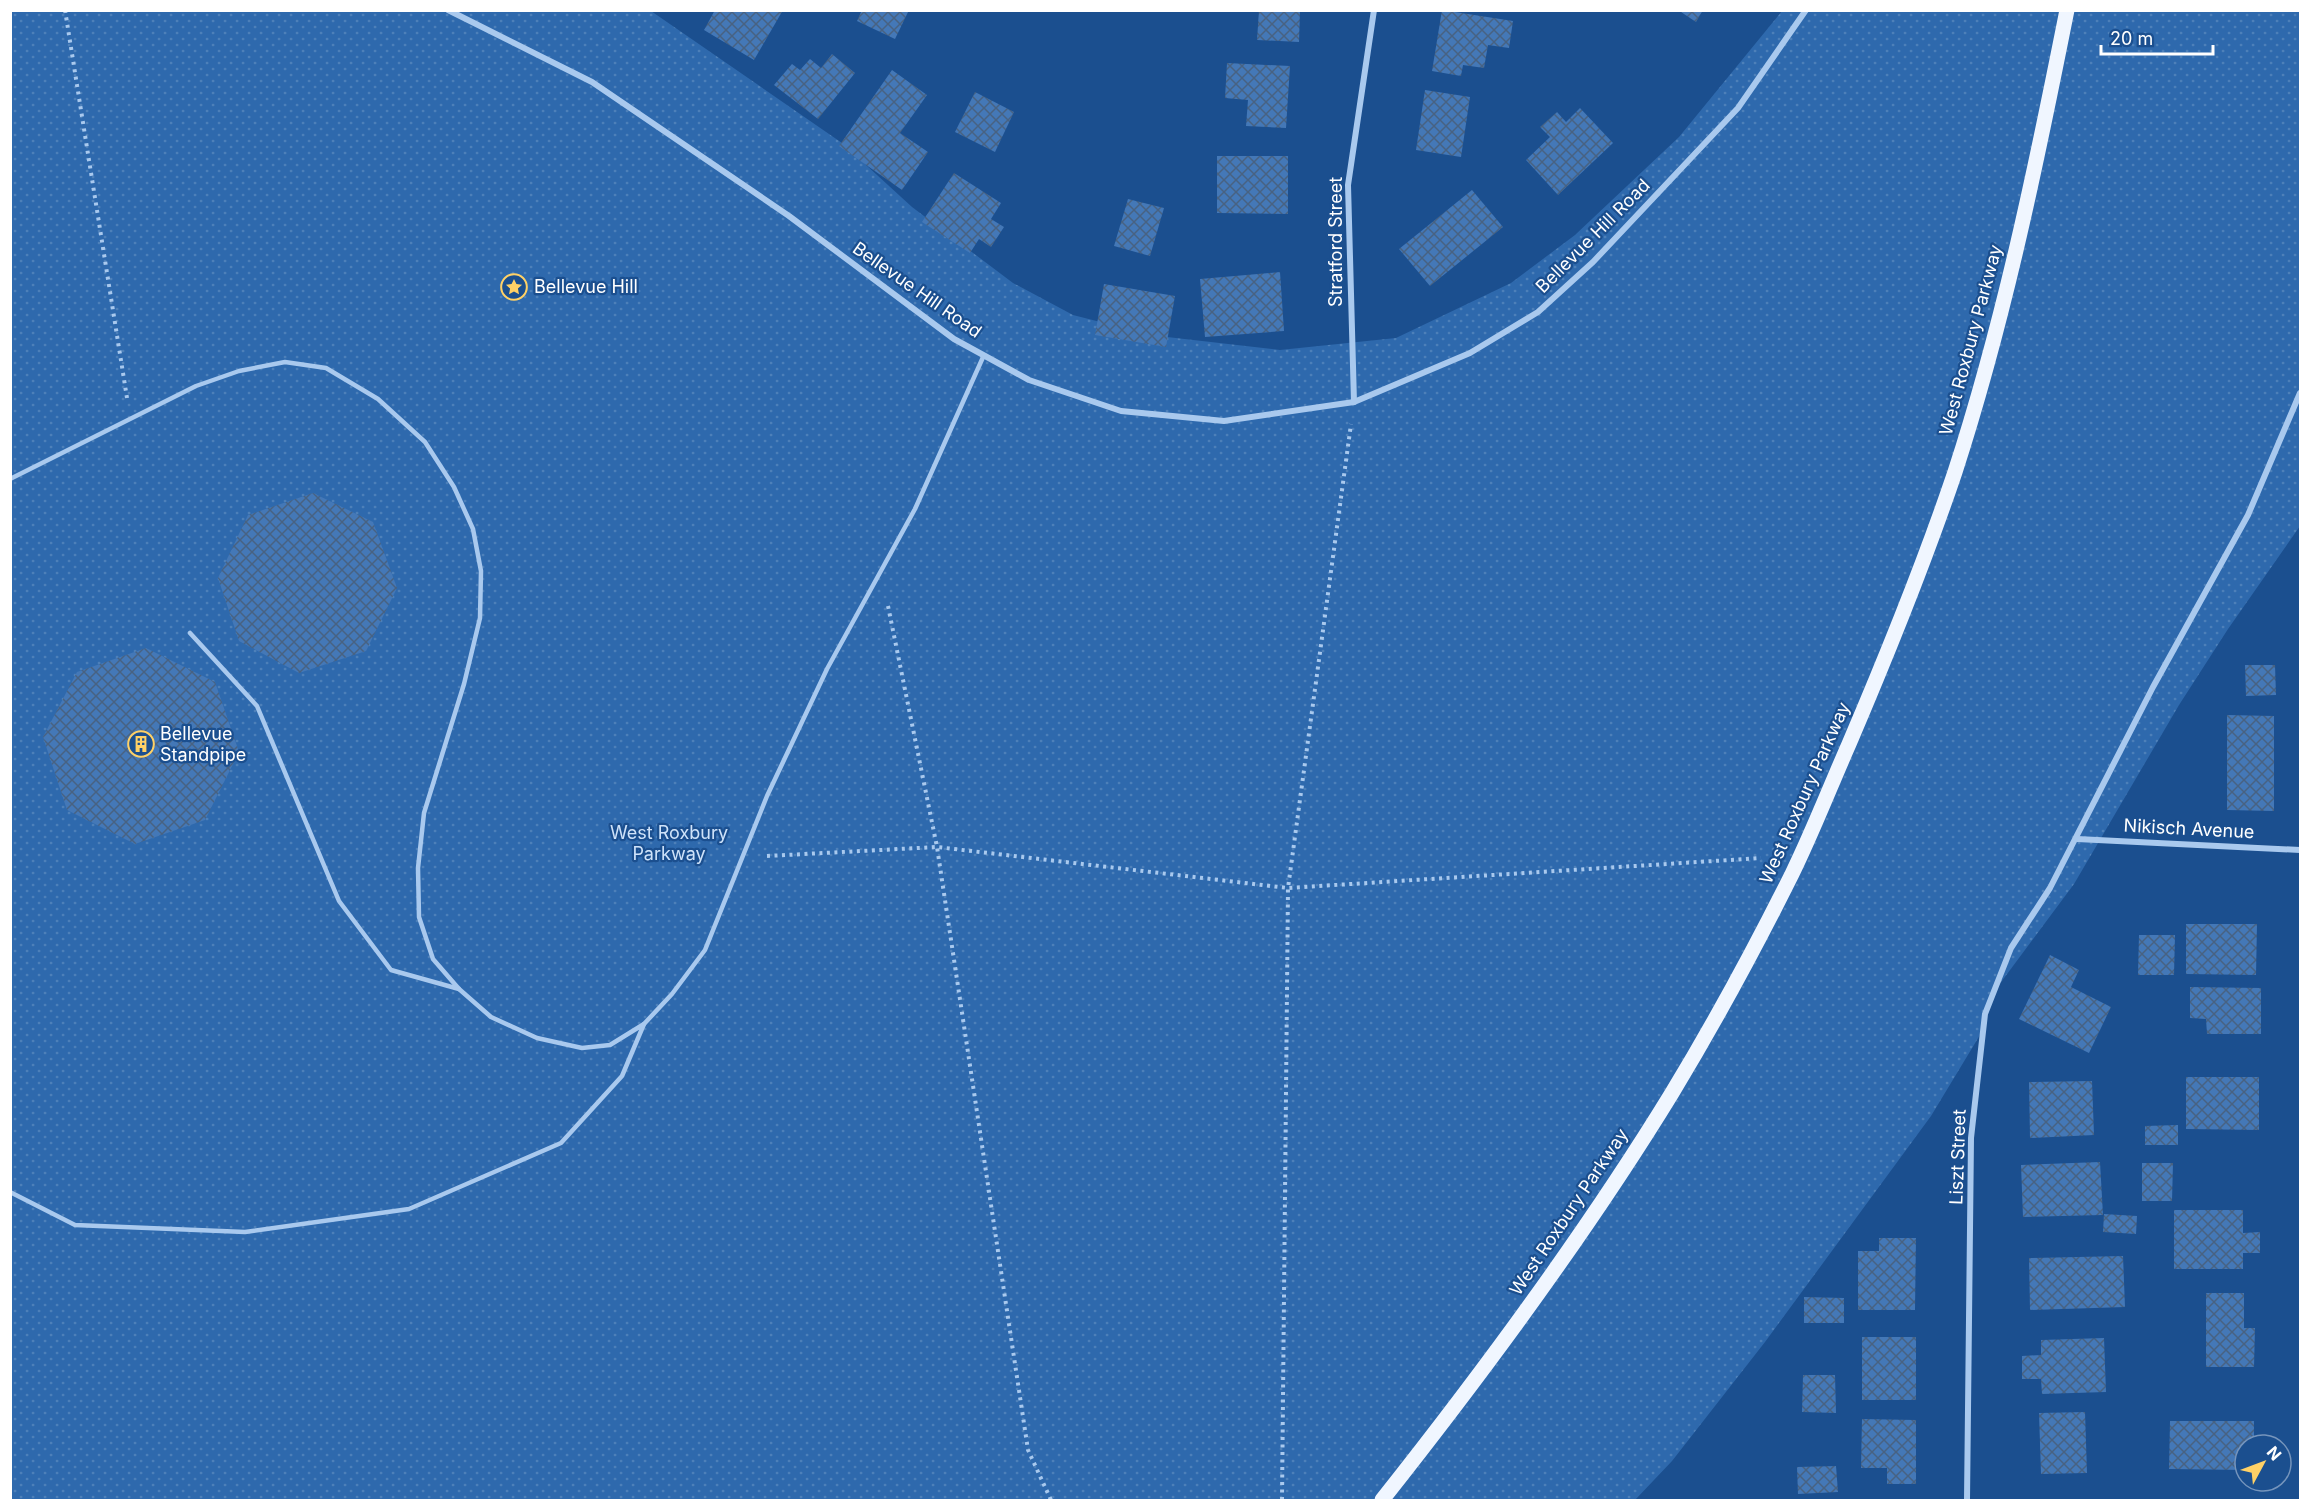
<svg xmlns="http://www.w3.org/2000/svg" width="2311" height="1511" font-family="Inter,sans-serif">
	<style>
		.park { fill: url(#park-dots) }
		.building { fill: url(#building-cross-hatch) }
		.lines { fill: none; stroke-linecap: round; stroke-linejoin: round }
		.path { stroke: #a9c9ee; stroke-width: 4; stroke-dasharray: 3 4.5; stroke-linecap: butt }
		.lane { stroke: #a9c9ee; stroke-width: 4.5 }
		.street { stroke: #a9c9ee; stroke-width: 6 }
		.primary { stroke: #f0f6ff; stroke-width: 15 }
		.labels { text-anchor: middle; stroke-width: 4.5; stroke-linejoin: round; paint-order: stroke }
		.street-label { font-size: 18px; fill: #fff; stroke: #1b4f8f }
		.poi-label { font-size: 18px; fill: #fff; stroke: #1b4f8f; text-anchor: start }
		.park-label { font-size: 18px; fill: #cfe3fa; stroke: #1b4f8f }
	</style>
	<defs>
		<pattern id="park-dots" width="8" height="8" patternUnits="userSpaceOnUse" patternTransform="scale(1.5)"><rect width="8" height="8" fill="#2e69ad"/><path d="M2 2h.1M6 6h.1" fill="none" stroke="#4d80b9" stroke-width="1.8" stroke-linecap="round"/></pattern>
		<pattern id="building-cross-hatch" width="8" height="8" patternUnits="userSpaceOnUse" patternTransform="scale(1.5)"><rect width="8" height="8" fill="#4478b7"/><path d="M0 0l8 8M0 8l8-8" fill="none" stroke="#486282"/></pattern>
	</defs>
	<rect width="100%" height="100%" fill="#1b4f8f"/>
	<!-- park -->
	<path class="park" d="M10,11h641l191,132 70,64 101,76 60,32 39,10 55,12 113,13 116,-12 115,-55 64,-48 104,-98 103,-126h518v515l-72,103 -49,76 -105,179 -84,113 -7,33 -52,86 -166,226 -93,119 -37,39h-1624z"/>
	<!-- building -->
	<g class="building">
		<path d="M715,10l32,2 36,-2 -29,50 -50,-30z"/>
		<path d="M862,10h47l-14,29 -38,-18z"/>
		<path d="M1259,10h41l-1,32 -42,-2z"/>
		<path d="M1442,10l71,11 -4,27 -21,-3 -4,23 -21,-3 -2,11 -29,-5z"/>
		<path d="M1678,10h25l-7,12z"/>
		<path d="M832,54l23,19 -37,46 -44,-34 18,-21 8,6 10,-11 11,9z"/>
		<path d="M1227,63l63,3 -4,62 -40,-2 2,-26 -23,-2z"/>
		<path d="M892,70l35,25 -27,38 28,19 -26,38 -63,-44z"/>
		<path d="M1425,90l45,7 -9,60 -45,-7z"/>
		<path d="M975,92l39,20 -19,40 -40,-20z"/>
		<path d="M1580,108l33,35 -55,52 -32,-35 24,-23 -10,-10 17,-15 9,10z"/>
		<path d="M1217,156h71v58l-71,-1z"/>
		<path d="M954,173l47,30 -10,16 13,8 -13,20 -12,-8 -9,14 -48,-31z"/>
		<path d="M1472,190l31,37 -73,59 -31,-37z"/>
		<path d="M1128,199l36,9 -14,48 -36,-10z"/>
		<path d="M1280,272l4,59 -79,6 -5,-58z"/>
		<path d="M1104,284l71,12 -9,51 -71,-12z"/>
		<path d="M313,493l60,29 24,66 -31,63 -67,22 -60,-32 -21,-63 30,-63z"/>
		<path d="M146,648l69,34 24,70 -34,68 -70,24 -68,-34 -24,-73 34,-65z"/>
		<path d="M2245,665h30l1,30 -30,1z"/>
		<path d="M2227,715l47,1v95l-47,-1z"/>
		<path d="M2186,924h71l-1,51 -70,-1z"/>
		<path d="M2139,935h36l-1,40h-36z"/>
		<path d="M2050,955l29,15 -8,17 40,20 -22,46 -70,-34z"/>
		<path d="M2190,987l71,1v46h-54l-1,-15 -16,-1z"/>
		<path d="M2186,1077h73v53l-73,-1z"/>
		<path d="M2092,1081l2,54 -64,3 -1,-56z"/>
		<path d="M2178,1125v20h-33v-19z"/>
		<path d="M2100,1162l3,53 -80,2 -2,-52z"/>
		<path d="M2142,1163h31l-1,38h-30z"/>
		<path d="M2174,1210h69v23l17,-1v21h-17v16h-69z"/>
		<path d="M2104,1214l33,2 -1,18 -33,-2z"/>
		<path d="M1879,1238h37l-1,72h-57v-59h21z"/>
		<path d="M2123,1256l2,51 -95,3 -1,-52z"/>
		<path d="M2206,1293h38v35h11l-1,39h-48z"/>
		<path d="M1804,1297l40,1v25h-40z"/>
		<rect x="1862" y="1337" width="54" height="63"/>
		<path d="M2104,1338l2,54 -64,2 -1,-15h-19v-23l19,-1v-15z"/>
		<path d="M1803,1375h32l1,38 -34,-1z"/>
		<path d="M2085,1412l2,61 -46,1 -2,-61z"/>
		<path d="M1862,1419l54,1v64h-29v-16h-26z"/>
		<path d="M2170,1421h84v22l9,2h-18v25l-76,-1z"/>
		<path d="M1836,1466l2,26 -40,2 -1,-27z"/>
	</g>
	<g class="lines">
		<!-- path -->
		<g class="path">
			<path d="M65,10l62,388"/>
			<path d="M888,606l49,241 91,603 23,50"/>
			<path d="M767,856l170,-9 351,41 473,-30"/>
			<path d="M1282,1500l6,-612 63,-464"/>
		</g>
		<!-- lane -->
		<g class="lane">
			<path d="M10,479l186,-93 43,-15 46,-9 41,6 52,31 47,43 29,45 19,42 8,42 -1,47 -16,66 -40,129 -6,55 1,49 14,42 26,30 32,28 46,21 45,10 28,-3 34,-21 -22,52 -61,67 -152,66 -164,23 -170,-7 -65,-33"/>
			<path d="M190,633l67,73 82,195 52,69 68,19"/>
			<path d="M644,1024l28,-30 33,-44 62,-154 60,-127 88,-160 69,-154"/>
		</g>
		<!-- street -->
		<g class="street">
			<path d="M448,10l144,72 197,134 165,123 75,41 92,31 103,10 130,-19 116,-49 68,-41 55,-50 145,-154 68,-98"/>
			<path d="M1354,402l-6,-217 26,-175"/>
			<path d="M2077,839l223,11"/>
			<path d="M1967,1500l4,-362 14,-124 26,-66 39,-60 103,-201 95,-172 52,-122"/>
		</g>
		<!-- primary -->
		<path class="primary" d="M1382,1500c103,-130 203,-265 290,-407 43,-71 83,-145 120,-219 21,-43 38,-87 57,-130 38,-89 75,-180 106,-272 49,-151 81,-306 112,-462"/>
	</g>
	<!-- icons -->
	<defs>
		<g id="sight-ring" transform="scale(1.35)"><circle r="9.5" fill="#1b4f8f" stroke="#ffd166" stroke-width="1.5"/><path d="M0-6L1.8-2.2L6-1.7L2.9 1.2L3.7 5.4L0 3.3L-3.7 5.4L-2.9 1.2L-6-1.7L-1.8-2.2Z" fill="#ffd166"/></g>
		<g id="building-ring" transform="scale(1.35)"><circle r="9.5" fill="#1b4f8f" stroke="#ffd166" stroke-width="1.5"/><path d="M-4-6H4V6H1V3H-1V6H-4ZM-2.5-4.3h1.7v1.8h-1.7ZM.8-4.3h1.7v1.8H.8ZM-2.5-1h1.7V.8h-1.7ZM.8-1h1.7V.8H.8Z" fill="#ffd166"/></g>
	</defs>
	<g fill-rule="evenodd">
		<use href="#sight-ring" x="514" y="287"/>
		<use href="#building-ring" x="141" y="744"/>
	</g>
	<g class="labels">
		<!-- street labels -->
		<g class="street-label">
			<text transform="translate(1593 236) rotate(-45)" y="6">Bellevue Hill Road</text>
			<text transform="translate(1336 242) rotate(-90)" y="6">Stratford Street</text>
			<text transform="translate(917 290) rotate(35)" y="6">Bellevue Hill Road</text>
			<text transform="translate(1971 340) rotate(-75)" y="6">West Roxbury Parkway</text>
			<text transform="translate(1805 793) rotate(-66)" y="6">West Roxbury Parkway</text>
			<text transform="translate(2189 829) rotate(3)" y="6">Nikisch Avenue</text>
			<text transform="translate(1958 1157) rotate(-88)" y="6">Liszt Street</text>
			<text transform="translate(1569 1212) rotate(-56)" y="6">West Roxbury Parkway</text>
		</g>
		<!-- poi labels -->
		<g class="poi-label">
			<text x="534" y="293">Bellevue Hill</text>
			<text x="160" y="740">Bellevue<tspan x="160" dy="21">Standpipe</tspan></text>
		</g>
		<!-- park labels -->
		<g class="park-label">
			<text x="669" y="839">West Roxbury<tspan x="669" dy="21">Parkway</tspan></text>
		</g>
	</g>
	<!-- border -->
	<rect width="2311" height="1511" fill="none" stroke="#ffffff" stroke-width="24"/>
	<!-- north arrow -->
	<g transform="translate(2263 1463) rotate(49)"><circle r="28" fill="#1b4f8f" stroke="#7695bc" stroke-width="1.5"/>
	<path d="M0-4.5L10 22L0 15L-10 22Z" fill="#ffd166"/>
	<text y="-9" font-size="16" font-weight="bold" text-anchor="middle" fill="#ffffff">N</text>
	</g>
	<!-- scale -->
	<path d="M2101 45v9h112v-9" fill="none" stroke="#ffffff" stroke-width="3"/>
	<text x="2110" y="45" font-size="18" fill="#ffffff" stroke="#1b4f8f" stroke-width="4.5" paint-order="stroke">20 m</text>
</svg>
